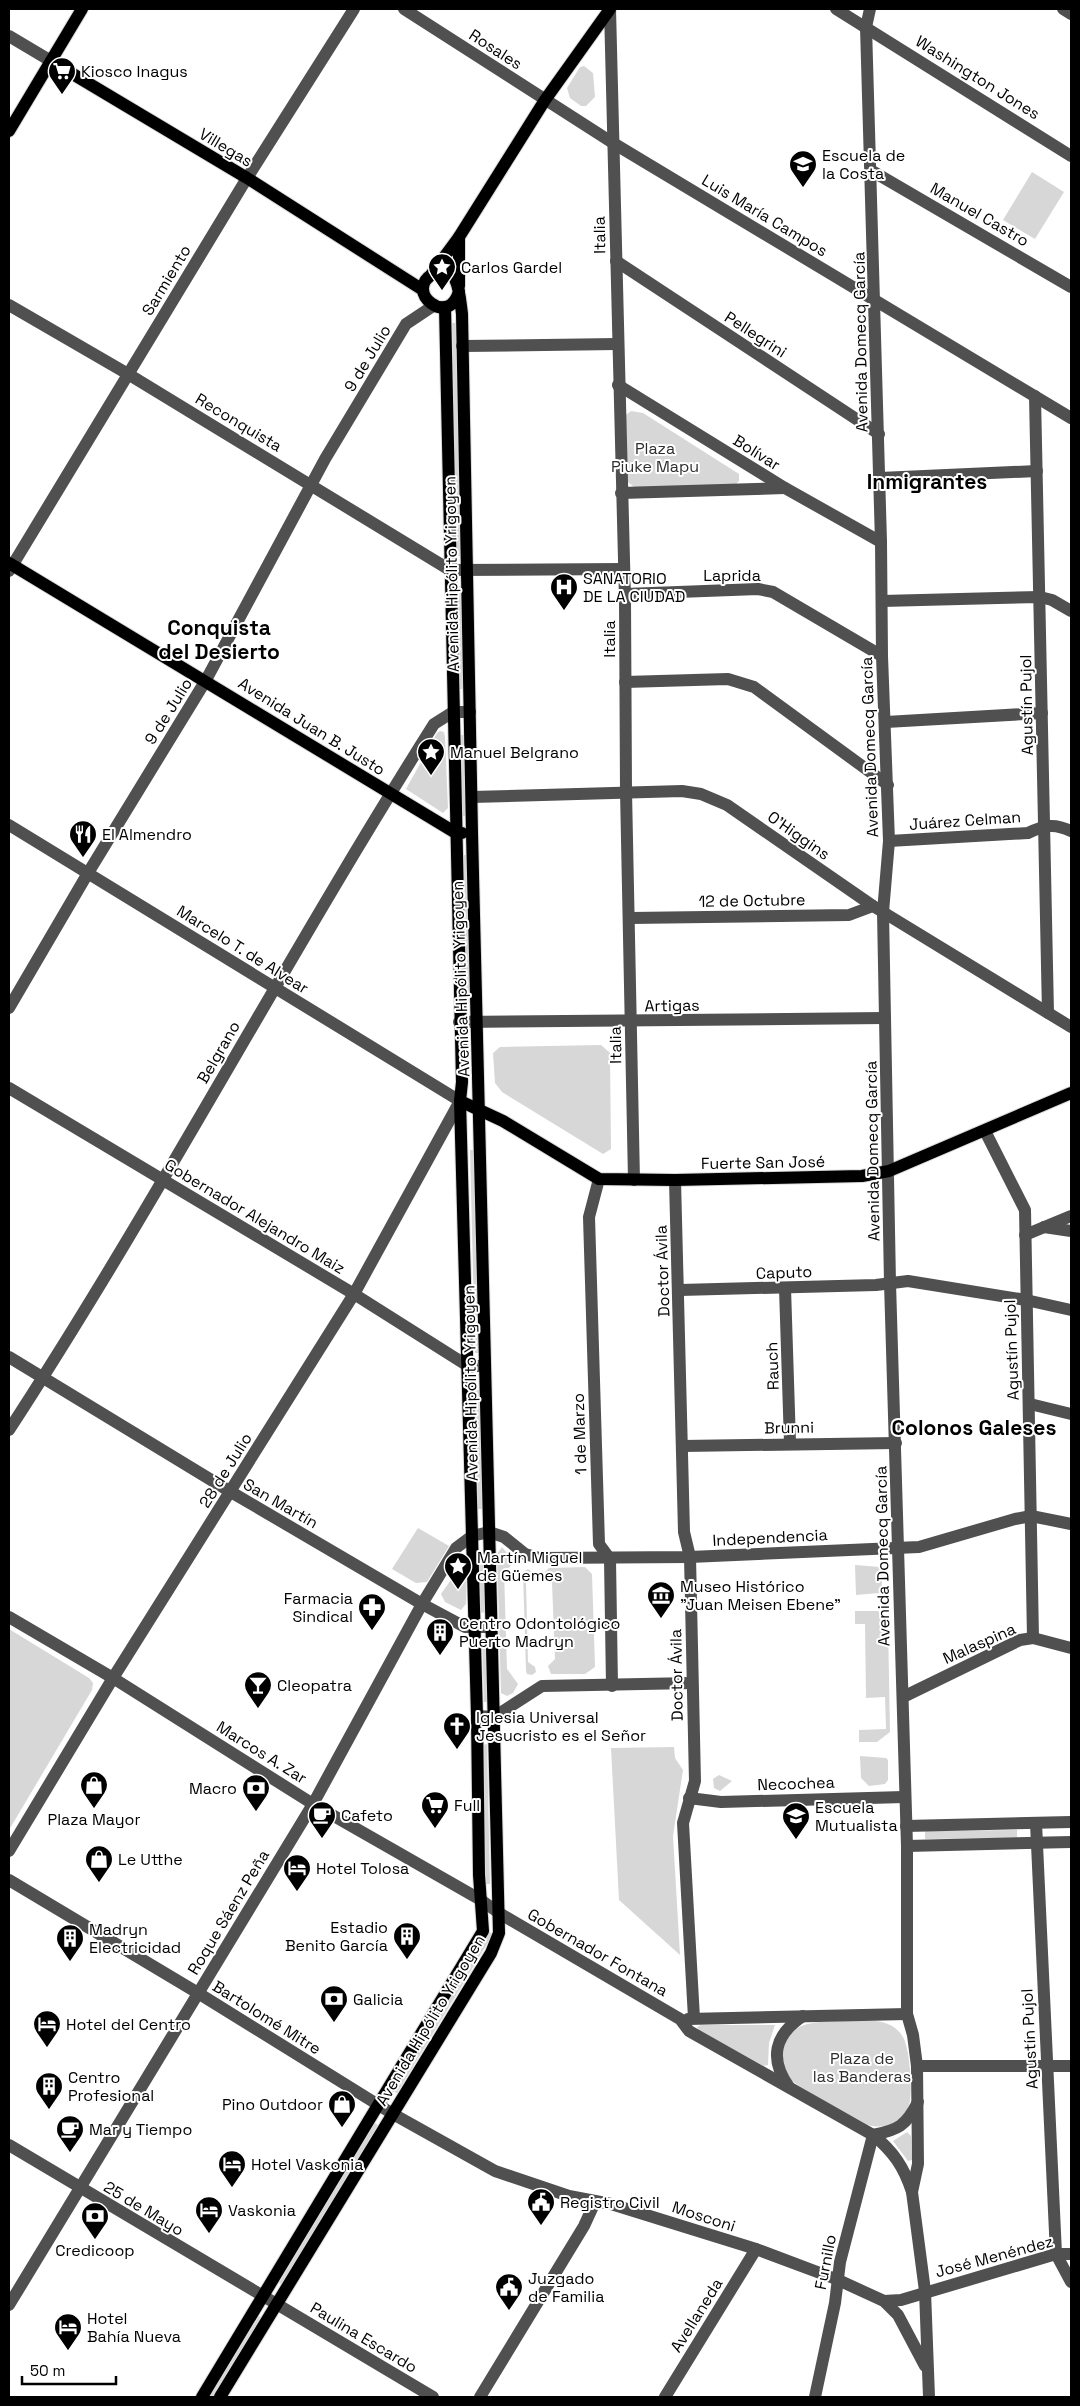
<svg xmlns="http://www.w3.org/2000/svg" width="1080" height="2406" font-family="'Space Grotesk',sans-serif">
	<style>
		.green { fill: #d7d7d7 }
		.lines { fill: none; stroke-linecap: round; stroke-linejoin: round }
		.major-casing { stroke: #dbdbdb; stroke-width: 14 }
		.minor { stroke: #505050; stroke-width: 12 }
		.major { stroke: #000; stroke-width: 12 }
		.labels { text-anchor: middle; stroke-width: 4; stroke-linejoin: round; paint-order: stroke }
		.street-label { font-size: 16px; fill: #000; stroke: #fff }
		.poi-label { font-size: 16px; fill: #000; stroke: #fff; text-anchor: start }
		.park-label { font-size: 16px; fill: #2e2e2e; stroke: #fff }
		.district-label { font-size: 21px; font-weight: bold; fill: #000; stroke: #fff }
	</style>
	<rect width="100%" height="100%" fill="#fff"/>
	<!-- green -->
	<g class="green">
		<path d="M584,66l9,7 2,24 -9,9h-5l-11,-8 -3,-10 13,-21z"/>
		<path d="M1032,172l32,20 -29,47 -32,-19z"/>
		<path d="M452,323h4l5,233h-4z"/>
		<path d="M631,411l12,2 96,61v7l-5,5 -99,2 -7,-6 -5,-65z"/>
		<path d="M457,586h4l2,103h-4z"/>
		<path d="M440,731l4,1 1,5 3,71 -5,5 -37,-24 31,-56z"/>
		<path d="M460,735h4l2,81h-4z"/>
		<path d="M463,855h3l4,148h-4z"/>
		<path d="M601,1045l9,8 1,96 -8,5 -101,-62 -7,-9 -2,-30 7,-6z"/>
		<path d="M470,1150h4l5,203h-4z"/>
		<path d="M476,1390h4l2,119h-4z"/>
		<path d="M418,1528l31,18 -22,36 -11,1 -24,-14z"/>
		<path d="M502,1547l11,13 -3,7 -6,4 3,98 11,15 -5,9 -6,3 -6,-3 -4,-139z"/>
		<path d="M479,1555h4l2,57 -4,1z"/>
		<path d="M462,1564l4,3v37l-5,6 -16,-8 -4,-8z"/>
		<path d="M855,1565l25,2 2,2v20l-3,4 -23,2z"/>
		<path d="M585,1567l7,7 3,93 -10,7h-34l-3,-8 7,-7 -3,-76 -6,-6 -1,-5 4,-4z"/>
		<path d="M528,1569l4,3v5l-6,5 2,80 7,5 1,5 -4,3 -5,-1 -1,-3 -3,-99z"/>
		<path d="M855,1611h23l10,13 2,108 -13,10h-18v-12l27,-1 -1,-32 -19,1 -1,-74h-10z"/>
		<path d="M9,1629l80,49 4,5 -1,7 -83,140z"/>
		<path d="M482,1639h4l1,63h-3z"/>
		<path d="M487,1744l3,140h-4l-3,-139z"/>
		<path d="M674,1747l1,11 8,12 -10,66 7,119 -61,-55 -8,-152z"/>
		<path d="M860,1756l26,2 2,2v20l-3,4 -16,2 -8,-8z"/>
		<path d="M719,1775l13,6 -12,10 -6,-3 -1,-9z"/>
		<path d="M1017,1830v8l-92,1v-8z"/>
		<path d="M489,1932l4,2 -96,159 -4,-2z"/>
		<path d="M819,2022c15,0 53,-4 66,1 7,2 14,7 18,14 7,12 10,55 6,68 -4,17 -25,25 -41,20 -13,-8 -72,-38 -79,-47 -7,-9 -9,-26 -4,-36 7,-15 19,-18 34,-20z"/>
		<path d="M701,2025h74l-6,18 -1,22 -5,1 -64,-36 -2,-3z"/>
		<path d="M374,2123l4,2 -95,160 -4,-2z"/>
		<path d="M907,2132l4,4 1,24 -4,1 -15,-20z"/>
		<path d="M259,2316l4,3 -49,78h-5z"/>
	</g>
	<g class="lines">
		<!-- major casing -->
		<g class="major-casing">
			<g id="major">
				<path d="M51,61l196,117 176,112"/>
				<path d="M9,131l73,-122"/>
				<path d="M431,275l28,-38 86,-137 65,-91"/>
				<path d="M459,286v-49"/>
				<path d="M9,563l447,270h6"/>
				<path d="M460,1101l43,20 96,58 76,1 187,-4 27,-5 182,-78"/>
				<path d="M202,2397l281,-466 -4,-56 -2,-159 -17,-615 2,-19 -17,-775"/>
				<path d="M220,2397l271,-444 8,-20 -27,-1100 -10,-519c-2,-14 -3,-56 -29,-40 -30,17 16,55 26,17"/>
			</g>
		</g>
		<!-- minor -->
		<g class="minor">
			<path d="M404,9l209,134 458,275"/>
			<path d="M610,9l15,590 1,192 8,389"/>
			<path d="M836,9l235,147"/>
			<path d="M870,9l-4,18 15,515 1,114 7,185 -6,71 7,371 17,563v168l6,21 4,31 1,98 -6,28 13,99 4,106"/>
			<path d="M1063,9l8,5"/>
			<path d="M9,36l42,25"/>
			<path d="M872,171l199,116"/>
			<path d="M616,261l263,173"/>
			<path d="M9,305l119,69 322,196 174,-1"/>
			<path d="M462,346l155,-2"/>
			<path d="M618,385l167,103 96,54"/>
			<path d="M1035,396l13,617"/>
			<path d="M880,478l157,-7"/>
			<path d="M621,493l164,-5"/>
			<path d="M9,571l238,-393 107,-169"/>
			<path d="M625,594l133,-5 15,3 109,64"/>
			<path d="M882,601l158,-4 12,3 19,11"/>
			<path d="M625,682l103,-3 26,8 134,98"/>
			<path d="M886,722l156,-9"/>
			<path d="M472,797l210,-6 19,3 26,11 146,101 198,121"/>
			<path d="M9,825l451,276 -106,193 -241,384 -104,173"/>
			<path d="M889,841l139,-8c17,-8 26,-10 43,-2"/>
			<path d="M630,918l219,-3 24,-9"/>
			<path d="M9,1008l79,-135 118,-193 119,-221 81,-135 27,-18"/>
			<path d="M459,1022l426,-4"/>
			<path d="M9,1088l345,206 114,72h17"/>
			<path d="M985,1131l40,79 8,428"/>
			<path d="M599,1179l-10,38 10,327 11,15 2,127"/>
			<path d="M675,1180l9,352 6,25 5,224 -12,42 11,195"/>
			<path d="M1044,1227l27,4"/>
			<path d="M1025,1235l46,-19"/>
			<path d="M785,1288l5,155"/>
			<path d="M680,1290l196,-5 32,-4 118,19 45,10"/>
			<path d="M9,1357l222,135 191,112 43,23h28"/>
			<path d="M1030,1404l41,10"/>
			<path d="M9,1430c150,-230 278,-474 425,-706l19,-12h17"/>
			<path d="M683,1446l213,-3"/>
			<path d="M9,1617l104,61 200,126 168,96 18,13 181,106 9,12 184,104c20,16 31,32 39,57"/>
			<path d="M903,1697l117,-57 13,-2 38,10"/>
			<path d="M477,1716l17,1 48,-31 150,-3"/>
			<path d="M689,1798l32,4 183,-5"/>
			<path d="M1036,1823l20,431 15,28"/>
			<path d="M906,1826l165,-4"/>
			<path d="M907,1846l164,-4"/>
			<path d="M9,1880l189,113 195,121 102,57 74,25 42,8 145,45 80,30 48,22 14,14 27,51"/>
			<path d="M688,2019l219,-5"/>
			<path d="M917,2066h154"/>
			<path d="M789,2087c-20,-28 -15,-52 14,-71"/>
			<path d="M873,2135c25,-5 33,-9 45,-33"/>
			<path d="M9,2145l424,252"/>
			<path d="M884,2301l17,-1 155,-46h15"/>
			<path d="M9,2305l304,-501 109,-200 34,-56 16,-12 17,-4 15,5 21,17 14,4 151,-1 229,-10 96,-28 16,-3 40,8"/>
			<path d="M480,2397l104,-171 11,-24"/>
			<path d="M665,2397l91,-148"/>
			<path d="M815,2397l20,-94 5,-41 33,-127"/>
		</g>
		<!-- major -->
		<use href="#major" class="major"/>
	</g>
	<!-- icons -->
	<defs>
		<g id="supermarket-pin" transform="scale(1.4375)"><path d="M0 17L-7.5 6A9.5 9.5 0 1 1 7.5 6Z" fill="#000" stroke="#fff"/><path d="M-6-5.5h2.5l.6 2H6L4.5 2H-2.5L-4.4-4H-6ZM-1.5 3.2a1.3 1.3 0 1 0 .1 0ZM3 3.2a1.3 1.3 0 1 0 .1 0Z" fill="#fff"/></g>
		<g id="school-pin" transform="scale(1.4375)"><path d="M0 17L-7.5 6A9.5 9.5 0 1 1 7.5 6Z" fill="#000" stroke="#fff"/><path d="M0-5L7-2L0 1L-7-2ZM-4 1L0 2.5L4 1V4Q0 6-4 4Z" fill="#fff"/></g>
		<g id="sight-pin" transform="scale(1.4375)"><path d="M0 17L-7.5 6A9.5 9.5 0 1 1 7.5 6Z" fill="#000" stroke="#fff"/><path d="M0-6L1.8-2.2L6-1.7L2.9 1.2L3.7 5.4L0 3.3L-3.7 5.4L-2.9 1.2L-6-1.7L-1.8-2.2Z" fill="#fff"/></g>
		<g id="hospital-pin" transform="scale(1.4375)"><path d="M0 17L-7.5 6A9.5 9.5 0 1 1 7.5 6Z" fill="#000" stroke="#fff"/><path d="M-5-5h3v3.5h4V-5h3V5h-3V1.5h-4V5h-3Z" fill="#fff"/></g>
		<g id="restaurant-pin" transform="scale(1.4375)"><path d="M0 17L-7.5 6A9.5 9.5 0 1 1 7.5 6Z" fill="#000" stroke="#fff"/><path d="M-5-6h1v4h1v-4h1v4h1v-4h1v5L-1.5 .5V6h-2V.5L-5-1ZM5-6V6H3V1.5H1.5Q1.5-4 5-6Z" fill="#fff"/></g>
		<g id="museum-pin" transform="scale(1.4375)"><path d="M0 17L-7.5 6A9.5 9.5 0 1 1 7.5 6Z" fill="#000" stroke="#fff"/><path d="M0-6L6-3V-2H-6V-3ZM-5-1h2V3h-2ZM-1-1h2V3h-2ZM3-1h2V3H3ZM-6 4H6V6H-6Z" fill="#fff"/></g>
		<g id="pharmacy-pin" transform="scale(1.4375)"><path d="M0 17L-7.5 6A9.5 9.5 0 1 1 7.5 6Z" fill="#000" stroke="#fff"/><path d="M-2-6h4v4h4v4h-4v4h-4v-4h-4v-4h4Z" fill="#fff"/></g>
		<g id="building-pin" transform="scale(1.4375)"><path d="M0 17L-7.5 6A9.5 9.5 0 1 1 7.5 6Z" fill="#000" stroke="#fff"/><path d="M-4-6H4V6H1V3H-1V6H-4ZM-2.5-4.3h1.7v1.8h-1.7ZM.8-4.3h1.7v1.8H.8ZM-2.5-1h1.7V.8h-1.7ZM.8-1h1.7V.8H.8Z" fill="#fff"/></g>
		<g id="bar-pin" transform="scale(1.4375)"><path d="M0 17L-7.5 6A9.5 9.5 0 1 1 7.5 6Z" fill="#000" stroke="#fff"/><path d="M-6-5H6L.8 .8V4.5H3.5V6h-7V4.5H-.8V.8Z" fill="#fff"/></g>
		<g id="church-pin" transform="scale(1.4375)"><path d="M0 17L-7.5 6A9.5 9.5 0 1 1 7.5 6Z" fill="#000" stroke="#fff"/><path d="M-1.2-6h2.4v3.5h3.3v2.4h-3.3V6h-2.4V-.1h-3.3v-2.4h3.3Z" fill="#fff"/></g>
		<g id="shop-pin" transform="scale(1.4375)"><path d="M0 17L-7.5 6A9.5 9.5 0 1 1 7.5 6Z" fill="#000" stroke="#fff"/><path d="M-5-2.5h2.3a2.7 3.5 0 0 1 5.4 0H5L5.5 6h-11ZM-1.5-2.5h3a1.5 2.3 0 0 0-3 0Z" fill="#fff"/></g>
		<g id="bank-pin" transform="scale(1.4375)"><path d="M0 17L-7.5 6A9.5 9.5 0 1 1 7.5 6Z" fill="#000" stroke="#fff"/><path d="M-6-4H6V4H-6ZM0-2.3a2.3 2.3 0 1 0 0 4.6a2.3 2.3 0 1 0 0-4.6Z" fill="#fff"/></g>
		<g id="cafe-pin" transform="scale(1.4375)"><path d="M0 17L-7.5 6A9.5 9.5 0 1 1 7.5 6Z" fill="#000" stroke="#fff"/><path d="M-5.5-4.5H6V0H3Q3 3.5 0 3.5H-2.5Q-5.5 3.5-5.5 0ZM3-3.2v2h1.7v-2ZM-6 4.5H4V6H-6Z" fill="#fff"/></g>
		<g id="hotel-pin" transform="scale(1.4375)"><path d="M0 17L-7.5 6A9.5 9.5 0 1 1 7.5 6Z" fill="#000" stroke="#fff"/><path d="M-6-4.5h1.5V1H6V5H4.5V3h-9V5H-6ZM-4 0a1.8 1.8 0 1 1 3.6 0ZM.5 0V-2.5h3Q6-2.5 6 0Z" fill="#fff"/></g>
		<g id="civic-pin" transform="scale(1.4375)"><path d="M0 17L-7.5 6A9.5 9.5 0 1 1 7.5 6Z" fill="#000" stroke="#fff"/><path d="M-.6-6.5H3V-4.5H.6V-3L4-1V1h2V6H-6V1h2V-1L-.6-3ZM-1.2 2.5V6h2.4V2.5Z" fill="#fff"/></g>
	</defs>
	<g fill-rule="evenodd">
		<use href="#supermarket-pin" x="62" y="71"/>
		<use href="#school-pin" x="803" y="164"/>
		<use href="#sight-pin" x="442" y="267"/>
		<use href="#hospital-pin" x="564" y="587"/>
		<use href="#sight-pin" x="431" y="752"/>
		<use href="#restaurant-pin" x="83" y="834"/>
		<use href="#sight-pin" x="458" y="1566"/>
		<use href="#museum-pin" x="661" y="1595"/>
		<use href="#pharmacy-pin" x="372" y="1607"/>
		<use href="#building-pin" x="440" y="1632"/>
		<use href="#bar-pin" x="258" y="1685"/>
		<use href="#church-pin" x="457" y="1726"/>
		<use href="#shop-pin" x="94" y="1785"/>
		<use href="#bank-pin" x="256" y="1788"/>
		<use href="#supermarket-pin" x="435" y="1805"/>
		<use href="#cafe-pin" x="322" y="1815"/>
		<use href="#school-pin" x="796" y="1816"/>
		<use href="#shop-pin" x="99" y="1859"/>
		<use href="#hotel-pin" x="297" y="1868"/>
		<use href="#building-pin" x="407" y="1936"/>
		<use href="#building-pin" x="70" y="1938"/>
		<use href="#bank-pin" x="334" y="1999"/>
		<use href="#hotel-pin" x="47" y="2024"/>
		<use href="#building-pin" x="49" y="2086"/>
		<use href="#shop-pin" x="342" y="2104"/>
		<use href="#cafe-pin" x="70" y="2129"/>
		<use href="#hotel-pin" x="232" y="2164"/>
		<use href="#civic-pin" x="541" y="2202"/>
		<use href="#hotel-pin" x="209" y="2210"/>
		<use href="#bank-pin" x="95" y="2216"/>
		<use href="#civic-pin" x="509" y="2287"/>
		<use href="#hotel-pin" x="68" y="2327"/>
	</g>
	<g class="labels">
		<!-- street labels -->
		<g class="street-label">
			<text transform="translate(496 49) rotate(33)" y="6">Rosales</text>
			<text transform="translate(978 77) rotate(32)" y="6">Washington Jones</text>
			<text transform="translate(226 147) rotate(31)" y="6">Villegas</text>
			<text transform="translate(980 214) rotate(30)" y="6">Manuel Castro</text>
			<text transform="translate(765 215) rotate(31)" y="6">Luis María Campos</text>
			<text transform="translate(599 235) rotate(-91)" y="6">Italia</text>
			<text transform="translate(166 280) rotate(-59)" y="6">Sarmiento</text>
			<text transform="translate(756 334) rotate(33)" y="6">Pellegrini</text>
			<text transform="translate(860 342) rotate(-91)" y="6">Avenida Domecq García</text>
			<text transform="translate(367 358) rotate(-59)" y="6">9 de Julio</text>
			<text transform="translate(239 422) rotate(31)" y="6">Reconquista</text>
			<text transform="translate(757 452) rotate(32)" y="6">Bolívar</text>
			<text transform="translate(451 574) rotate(-91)" y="6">Avenida Hipólito Yrigoyen</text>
			<text x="732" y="581">Laprida</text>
			<text transform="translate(609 639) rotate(-90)" y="6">Italia</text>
			<text transform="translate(1026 705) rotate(-91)" y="6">Agustín Pujol</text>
			<text transform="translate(168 711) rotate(-58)" y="6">9 de Julio</text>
			<text transform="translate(312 726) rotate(32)" y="6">Avenida Juan B. Justo</text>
			<text transform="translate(869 747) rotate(-92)" y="6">Avenida Domecq García</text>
			<text transform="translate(965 820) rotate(-4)" y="6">Juárez Celman</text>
			<text transform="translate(799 835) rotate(35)" y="6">O'Higgins</text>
			<text transform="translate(752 900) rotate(-1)" y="6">12 de Octubre</text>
			<text transform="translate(243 949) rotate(32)" y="6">Marcelo T. de Alvear</text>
			<text transform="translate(460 979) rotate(-92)" y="6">Avenida Hipólito Yrigoyen</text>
			<text transform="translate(672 1005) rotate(-1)" y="6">Artigas</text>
			<text transform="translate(615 1045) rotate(-91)" y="6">Italia</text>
			<text transform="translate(218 1052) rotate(-60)" y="6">Belgrano</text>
			<text transform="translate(872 1151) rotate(-91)" y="6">Avenida Domecq García</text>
			<text transform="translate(763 1162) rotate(-1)" y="6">Fuerte San José</text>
			<text transform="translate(255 1216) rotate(31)" y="6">Gobernador Alejandro Maiz</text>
			<text transform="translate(662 1271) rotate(-92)" y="6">Doctor Ávila</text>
			<text transform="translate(784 1272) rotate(-2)" y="6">Caputo</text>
			<text transform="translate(1011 1350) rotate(-92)" y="6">Agustín Pujol</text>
			<text transform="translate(772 1366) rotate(-92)" y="6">Rauch</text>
			<text transform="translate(470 1383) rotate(-91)" y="6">Avenida Hipólito Yrigoyen</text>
			<text transform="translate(789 1427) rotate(-1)" y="6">Brunni</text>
			<text transform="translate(579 1434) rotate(-92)" y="6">1 de Marzo</text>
			<text transform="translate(225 1470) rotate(-58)" y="6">28 de Julio</text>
			<text transform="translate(281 1503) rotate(30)" y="6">San Martín</text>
			<text transform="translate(770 1537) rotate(-3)" y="6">Independencia</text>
			<text transform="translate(882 1556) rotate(-91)" y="6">Avenida Domecq García</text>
			<text transform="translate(979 1643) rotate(-24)" y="6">Malaspina</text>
			<text transform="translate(676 1675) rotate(-91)" y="6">Doctor Ávila</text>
			<text transform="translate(262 1752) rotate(32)" y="6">Marcos A. Zar</text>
			<text transform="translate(796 1783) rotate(-2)" y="6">Necochea</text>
			<text transform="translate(228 1912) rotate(-59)" y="6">Roque Sáenz Peña</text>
			<text transform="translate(598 1952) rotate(30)" y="6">Gobernador Fontana</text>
			<text transform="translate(267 2017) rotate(32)" y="6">Bartolomé Mitre</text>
			<text transform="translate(430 2020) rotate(-59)" y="6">Avenida Hipólito Yrigoyen</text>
			<text transform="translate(1029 2039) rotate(-93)" y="6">Agustín Pujol</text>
			<text transform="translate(144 2208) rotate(31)" y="6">25 de Mayo</text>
			<text transform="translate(704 2216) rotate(18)" y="6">Mosconi</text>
			<text transform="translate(994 2256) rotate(-15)" y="6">José Menéndez</text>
			<text transform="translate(825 2262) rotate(-79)" y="6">Furnillo</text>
			<text transform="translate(696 2315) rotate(-58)" y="6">Avellaneda</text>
			<text transform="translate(364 2337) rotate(31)" y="6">Paulina Escardo</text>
		</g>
		<!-- poi labels -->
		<g class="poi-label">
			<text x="81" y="77">Kiosco Inagus</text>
			<text x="822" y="161">Escuela de<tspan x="822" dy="18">la Costa</tspan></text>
			<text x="461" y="273">Carlos Gardel</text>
			<text x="583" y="584">SANATORIO<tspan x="583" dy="18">DE LA CIUDAD</tspan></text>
			<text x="450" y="758">Manuel Belgrano</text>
			<text x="102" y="840">El Almendro</text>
			<text x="477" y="1563">Martín Miguel<tspan x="477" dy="18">de Güemes</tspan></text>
			<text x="680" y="1592">Museo Histórico<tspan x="680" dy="18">"Juan Meisen Ebene"</tspan></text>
			<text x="353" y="1604" text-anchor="end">Farmacia<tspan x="353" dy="18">Sindical</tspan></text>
			<text x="459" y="1629">Centro Odontológico<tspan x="459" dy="18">Puerto Madryn</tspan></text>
			<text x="277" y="1691">Cleopatra</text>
			<text x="476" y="1723">Iglesia Universal<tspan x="476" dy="18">Jesucristo es el Señor</tspan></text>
			<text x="237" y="1794" text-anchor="end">Macro</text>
			<text x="454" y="1811">Full</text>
			<text x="815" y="1813">Escuela<tspan x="815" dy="18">Mutualista</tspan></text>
			<text x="341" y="1821">Cafeto</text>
			<text x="94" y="1825" text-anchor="middle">Plaza Mayor</text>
			<text x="118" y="1865">Le Utthe</text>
			<text x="316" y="1874">Hotel Tolosa</text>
			<text x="388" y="1933" text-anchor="end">Estadio<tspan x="388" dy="18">Benito García</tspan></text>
			<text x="89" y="1935">Madryn<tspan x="89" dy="18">Electricidad</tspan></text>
			<text x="353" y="2005">Galicia</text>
			<text x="66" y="2030">Hotel del Centro</text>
			<text x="68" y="2083">Centro<tspan x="68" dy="18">Profesional</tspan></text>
			<text x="323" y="2110" text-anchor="end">Pino Outdoor</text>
			<text x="89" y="2135">Mar y Tiempo</text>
			<text x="251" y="2170">Hotel Vaskonia</text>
			<text x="560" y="2208">Registro Civil</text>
			<text x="228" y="2216">Vaskonia</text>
			<text x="95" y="2256" text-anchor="middle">Credicoop</text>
			<text x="528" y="2284">Juzgado<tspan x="528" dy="18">de Familia</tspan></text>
			<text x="87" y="2324">Hotel<tspan x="87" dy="18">Bahía Nueva</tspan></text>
		</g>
		<!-- park labels -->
		<g class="park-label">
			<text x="655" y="454">Plaza<tspan x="655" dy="18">Piuke Mapu</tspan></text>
			<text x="862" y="2064">Plaza de<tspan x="862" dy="18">las Banderas</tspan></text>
		</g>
		<!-- district labels -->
		<g class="district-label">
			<text x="927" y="489">Inmigrantes</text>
			<text x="219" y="635">Conquista<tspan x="219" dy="24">del Desierto</tspan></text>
			<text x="974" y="1435">Colonos Galeses</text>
		</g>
	</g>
	<!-- border -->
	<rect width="1080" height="2406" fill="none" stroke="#000000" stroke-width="20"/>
	<!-- scale -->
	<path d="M22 2376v8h94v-8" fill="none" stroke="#000000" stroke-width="2.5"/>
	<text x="30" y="2376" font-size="15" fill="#000000" stroke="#ffffff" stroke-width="4" paint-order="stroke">50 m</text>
</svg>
